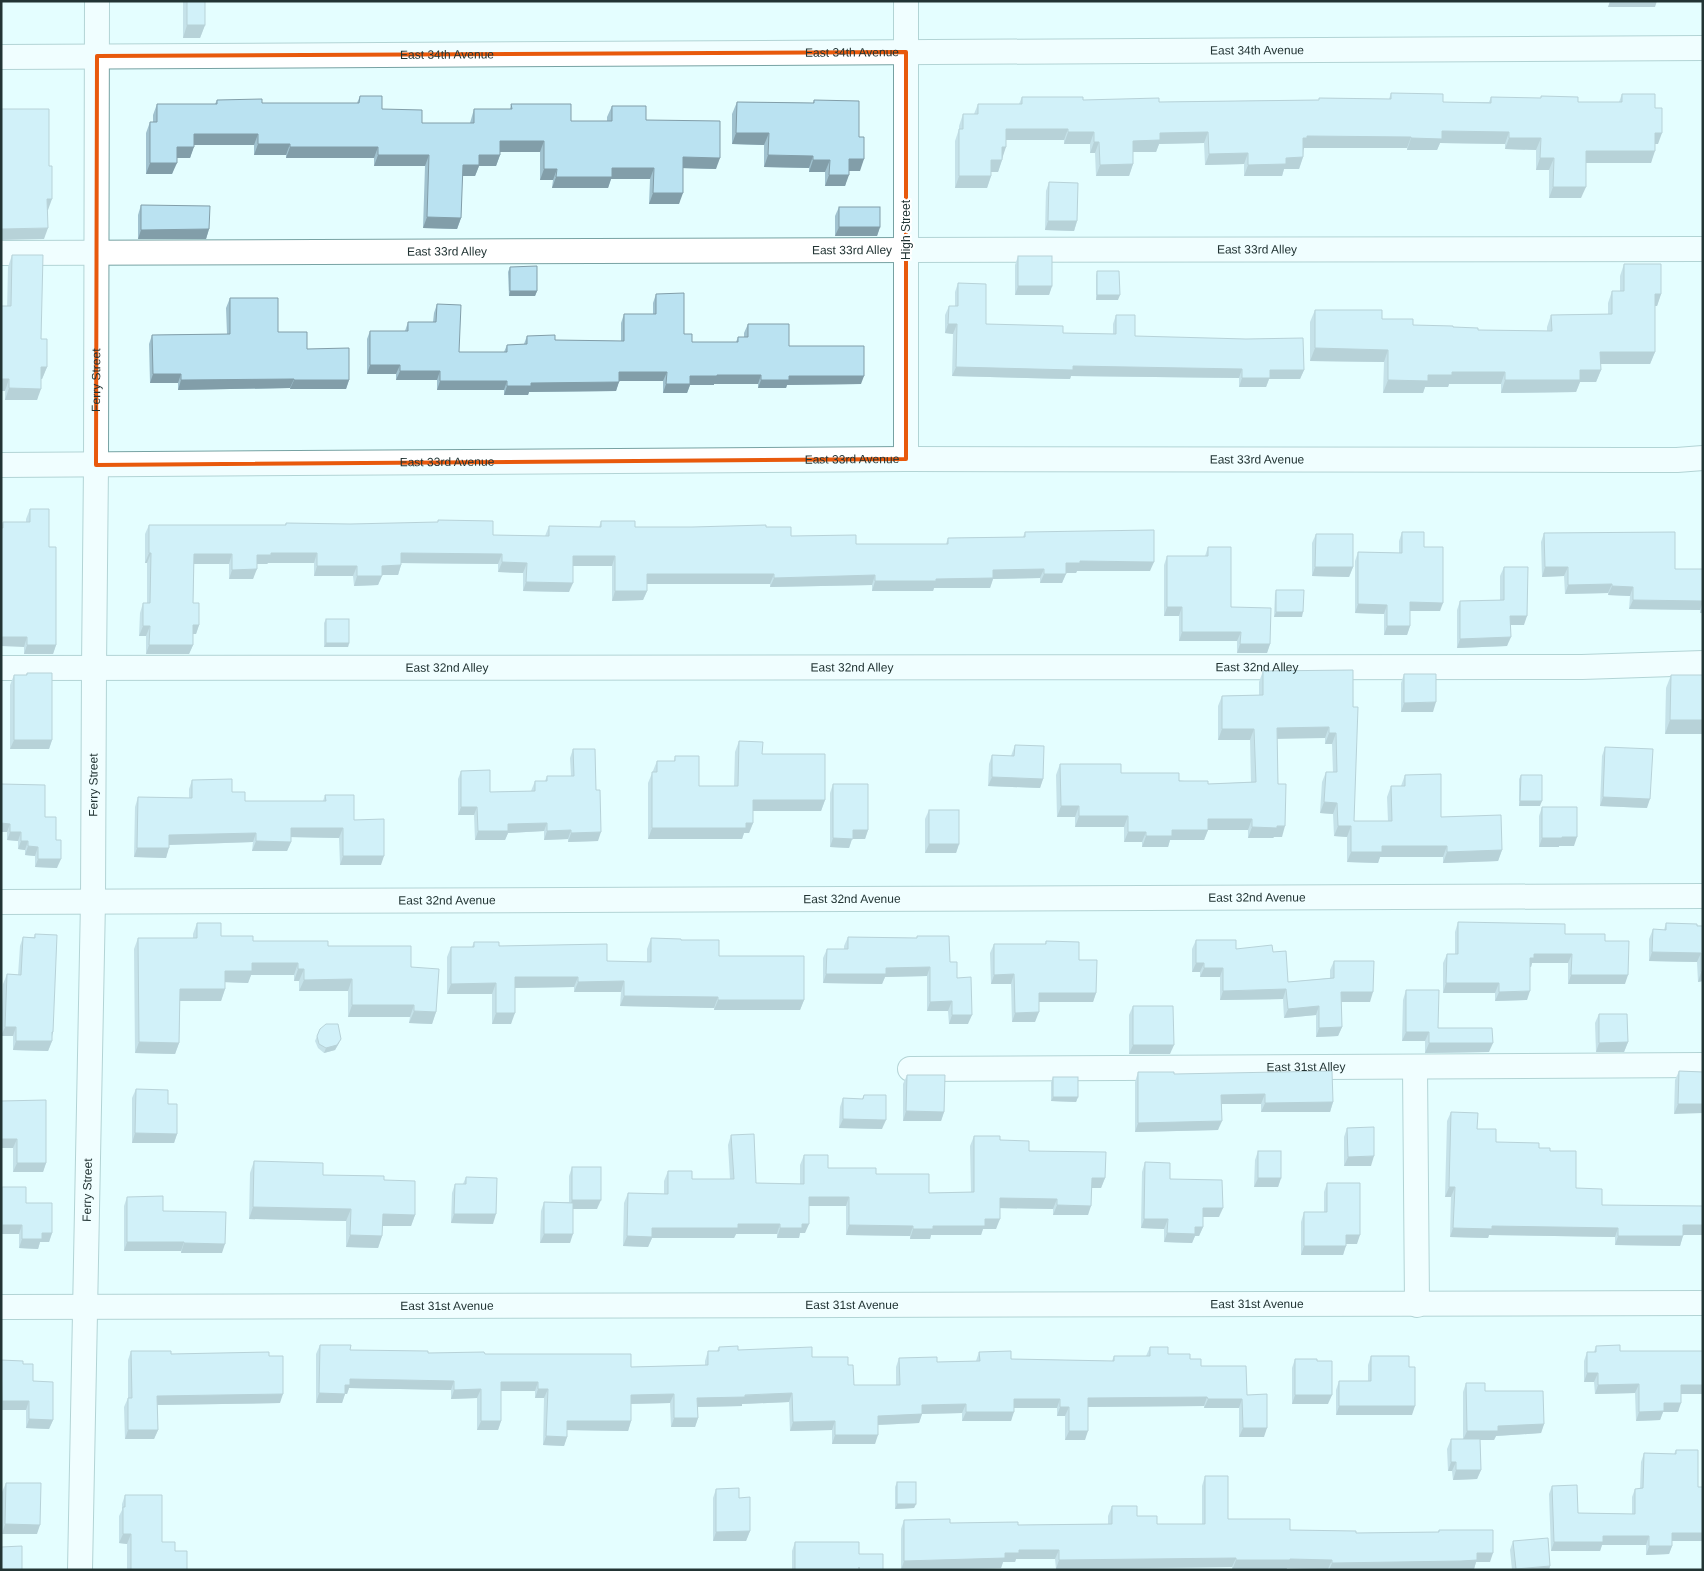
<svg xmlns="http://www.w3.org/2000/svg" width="1704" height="1571" font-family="Helvetica,sans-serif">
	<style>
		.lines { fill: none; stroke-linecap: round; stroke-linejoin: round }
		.minor-casing { stroke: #77a2a3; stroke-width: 26 }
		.minor { stroke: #fff; stroke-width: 24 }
		.wall { fill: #a0c2cf }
		.shaded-wall { fill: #829ea9 }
		.building { fill: #bae2f1; stroke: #829ea9 }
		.marked { fill: none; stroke: #e8590c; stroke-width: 4; stroke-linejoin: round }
		.labels { text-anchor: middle; stroke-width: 4; stroke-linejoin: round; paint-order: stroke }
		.street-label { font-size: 12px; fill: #223434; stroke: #fff }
	</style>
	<rect width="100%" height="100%" fill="#e4feff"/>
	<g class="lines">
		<!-- minor casing -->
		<g class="minor-casing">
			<g id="minor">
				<path id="s1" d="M1,57l1702,-9"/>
				<path id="s2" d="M1,253l905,-3 797,-1"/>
				<path d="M906,459v-458"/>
				<path id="s3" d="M1,465l905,-6 715,1h56l26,-2"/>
				<path id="s4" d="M1,668l1581,-1 121,-4"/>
				<path id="s5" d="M1,902l1702,-6"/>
				<path d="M1415,1067l2,238"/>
				<path id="s6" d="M910,1069l793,-4"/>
				<path id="s7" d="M1,1307l1702,-4"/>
				<path id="s8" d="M80,1570l13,-669 1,-233 2,-203 1,-464"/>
			</g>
		</g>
		<!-- minor -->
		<use href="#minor" class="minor"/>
	</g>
	<!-- wall -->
	<g class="wall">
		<path d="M183,1h22v24l-5,13h-17z"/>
		<path d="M1391,93l52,9h46l2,-5 87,5h41l3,-8 33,14 3,36h-3l-4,19h-65l-5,35h-32v-28h-13v-20l-31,-1v-5l-65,-1 -3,7h-30v-2h-103l-1,9 -4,12h-15l-2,7h-38v-12l-39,1 -1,-22 -45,1 -3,8h-23v12l-4,12h-33l-1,-23h-5v-9h-26v-4h-58l-4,20 -4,12h-7v4l-4,12h-32v-47l4,-12v-3l4,-12h11l4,-10h41l3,-7 61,3 76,2 160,-2v-2l70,1z"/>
		<path d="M360,96l22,13 40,14h48l4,-14h36l1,-5 60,17h36v-4l5,-11 34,14 70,49 -33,-1 -4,36h-30l1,-25h-39l-3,9h-56l1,-8h-13v-28h-40v3l-4,11h-17l-4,10h-13l-1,42 -4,11 -34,-1 2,-62h-51v-8h-88v-3h-32v-10h-60l-4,13h-13l-5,16h-26v-41l4,-11h3v-7l4,-11h58l2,-4 45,3h95z"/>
		<path d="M814,100l45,37 1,34h-11l-4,15h-20v-14h-16v-4l-45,-1v-22l-32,-1v-30l5,-12 76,1z"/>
		<path d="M1049,182l28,39 -3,10 -29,-1 1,-39z"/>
		<path d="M141,205l68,24 -3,10h-68v-24z"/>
		<path d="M839,207l41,20 -3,9h-42v-20z"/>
		<path d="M12,255l29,84 6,28 -5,12h-1l-4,21h-32l3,-133z"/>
		<path d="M1018,256l34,30 -3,9h-34v-30z"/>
		<path d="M1624,264l37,30 -4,12h-2v46l-5,12h-50l1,6 -5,12h-16l-4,10 -75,1v-9h-52l-1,3h-23l-2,6h-40l1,-31 -74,-1v-39l5,-12 67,9 31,6 40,2 25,3 69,1v-4l4,-12 57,-1v-11l4,-12h8v-15z"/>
		<path d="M510,267l27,24 -2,5h-26l-1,-24z"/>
		<path d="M1097,271l21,29h-22v-25z"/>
		<path d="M958,283l28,41 77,9 50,1v-10l3,-9 19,21 169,34 -4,9h-31l-3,8h-27v-9l-168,-2 -1,3 -118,-3 1,-42 -8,-1v-18l4,-9h6v-14z"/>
		<path d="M656,294l28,40 8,8h44l2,-5h6v-4l4,-9 41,22 72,38 -74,1 -1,3h-28v-4h-44v1h-24l-3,8h-24v-12h-44l-3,10 -87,1 -1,3h-24v-5h-67v-10h-41v-6h-29v-35l3,-8h35l3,-9h25l1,-9 3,-9 22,48h45l3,-7 17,-1 3,-8 28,4 66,1v-18l3,-9h29v-11z"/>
		<path d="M230,298l48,34 29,17 42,31 -3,9h-56v-1l-112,2v-7h-28l-1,-39 3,-9 75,-1 -1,-26z"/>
		<path d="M30,509l19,38 7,98 -3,9h-29v-7l-23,-119 2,-6h23v-3z"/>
		<path d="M601,521l34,6h131l25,9 65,8h90l2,-6 75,-1 2,-5 125,39h-73l-1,2h-10l-4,10h-22v-5l-47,1 -3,9h-56l-1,3h-61v-6l-102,2v-3h-123v7l-4,9 -31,1v-35h-39l-4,26 -46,-1v-18l-25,-1v-8l-97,-1v2l-3,10h-16l-4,10 -24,1 -1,-10h-39v-13h-46l-1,1h-10l-4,15h-24v-15h-35l-1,39 6,22 -3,9h-3v11l-4,9h-43v-18h-7l1,-23 3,-10h4v-40h-2v-29l4,-9h136l1,-2 207,12 52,1 4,-10 50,1z"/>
		<path d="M1402,532l22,15 16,64h-30v15l-3,9h-23v-21l-29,-1v-52l3,-9 41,1v-12z"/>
		<path d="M1544,533l131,36h28v44h-3v-3l-71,-1 1,-13 -22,-1v-2l-43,1 -1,-18 -22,1 -1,-35z"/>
		<path d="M1316,534l37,33 -4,10 -37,-1v-33z"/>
		<path d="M1208,547l23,60 39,37 -3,9h-30v-12h-58v-25h-15v-51l3,-9h38z"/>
		<path d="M1504,567l20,58h-13l-4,21 -50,2v-38l3,-9 40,-1v-24z"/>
		<path d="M1276,590l26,27h-28l1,-23z"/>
		<path d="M326,619l23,24 -1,4h-24v-24z"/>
		<path d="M1353,670l1,151h34l-1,-24 4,-11h10l4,-11 36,42 61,33 -4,11 -55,2v-6h-63l-2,6 -31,-1v-25l-13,-1 -1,-22 -13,-1 2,-31 4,-10h7l-1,-28h-7v-6h-48l1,46 4,53h-8l-1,1h-25v-8h-40l-4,10h-34l-2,7h-26v-5h-18v-15h-49v-10h-18l-1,-42 4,-11 61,9 87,11 43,-2 -1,-42h-32v-34l4,-10 37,-1v-13l4,-11z"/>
		<path d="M27,673l25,67 -3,9h-39v-64l4,-10h12z"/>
		<path d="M1404,674l29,38h-32v-29z"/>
		<path d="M1671,675l32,59h-38l1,-46z"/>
		<path d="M739,741l23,13 63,46 -4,11h-68v12l-4,10h-5l-2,6h-94v-56l9,-22h17l1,-5 24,30h35l1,-34z"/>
		<path d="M1015,745l28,34 -3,9 -52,-2 1,-22 3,-9 19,1z"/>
		<path d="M1605,747l42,61 -47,-2 2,-50z"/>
		<path d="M573,749l25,92 -30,1v-3l-24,1v-9l-36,2 -3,7h-30l-1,-25h-16v-36l3,-8 29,21 41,-1 4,-10h10l2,-5h24l-1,-18z"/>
		<path d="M1521,775l19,31h-21v-27z"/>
		<path d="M192,780l40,12 13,9h78l2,-6 29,25 27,45h-41l-1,-27 -48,-1v5l-4,9h-35l1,-9 -84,3 -3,13 -32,-1 1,-50 3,-10 51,1v-9z"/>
		<path d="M1,784l44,33 11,23 1,28 -22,-1v-11l-10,-1v-5l-7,-1v-8l-11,-1v-8h-6z"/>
		<path d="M833,784l35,46 -3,9h-13l-3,9 -19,-1v-54z"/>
		<path d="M1542,807l32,39h-15v1h-20v-31z"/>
		<path d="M929,810l30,34 -3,9h-31v-34z"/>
		<path d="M1458,922l107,12 40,7 20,43h-57v-21h-36l-1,4h-1l-3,33 -32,1v-8h-52v-30l4,-9h8v-22z"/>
		<path d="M197,923l24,13 32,5 75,5 83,21 25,45 -4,12 -23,-1 1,-6h-62v-26h-49v-10h-5v-6h-43l-3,8 -23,-1v7l-4,12h-41l-1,42 -4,11 -40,-1 -1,-104 4,-11h55v-4z"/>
		<path d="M1666,923l37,3v55l-5,1 -1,-20 -48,-1v-22l4,-10 11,1z"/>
		<path d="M35,934l18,98 -1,5v4l-4,10 -35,-1v-14h-12l2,-52 4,-10 11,1 2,-29 3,-9h11z"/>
		<path d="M917,936l33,26 7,16 11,46h-19l-1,-13h-21v-35l-42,1 -3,7 -59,-1v-25l4,-9h17v-3l4,-9 69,1z"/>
		<path d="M651,938l30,2 38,16 85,44 -4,10h-86v-2l-94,-2 1,-14h-47v-5l-59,1 -4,36h-19v-30h-45v-37l4,-10h21l2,-5 133,19 40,1v-13z"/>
		<path d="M1196,940l40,9 37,3 15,30 42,-4v-8l4,-9 36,41h-29l1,25 -4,9 -22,1v-22l-32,3 -1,-19 -63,1v-23h-20v-5h-8v-23z"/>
		<path d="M1046,941l33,19 17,33 -3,9h-54l-4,20h-23l-1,-38h-20l-1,-31 4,-9h51z"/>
		<path d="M1406,990l32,38 51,24 -64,1v-12h-23l1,-41z"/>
		<path d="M1133,1006l37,48h-41v-39z"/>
		<path d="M1599,1014l29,28 -4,10h-28l-1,-29z"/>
		<path d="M320,1029l19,14 -4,7 -11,3 -6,-5 -3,-7z"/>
		<path d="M1679,1071l24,1 -29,42 1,-34z"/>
		<path d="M1138,1072l36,2 159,28 -3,10h-69v-8h-39l-4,26 -83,2v-50z"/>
		<path d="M907,1075l37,37 -3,9h-38v-37z"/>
		<path d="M1053,1077l25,20 -2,5 -25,-1v-19z"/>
		<path d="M136,1089l32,15 9,30 -3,9h-42v-45z"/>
		<path d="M864,1095l18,34 -43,-1 1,-21 3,-9 19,1z"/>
		<path d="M1,1101l45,62 -3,9h-30v-24h-12z"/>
		<path d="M1451,1112l26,17 19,13 43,6 11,3 26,37 26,17 101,30h-20l-3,11 -65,-1v-8l-126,-2 -1,3 -38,-1 1,-40h-6l2,-76z"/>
		<path d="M1347,1128l24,38h-27v-29z"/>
		<path d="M731,1135l25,48 44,1v-19l4,-10 24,13 48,6 53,19 42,-1 -1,-46 4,-10 26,4 105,38 -4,10h-10l-3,27h-35v-6l-53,-1 -4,21h-13l-2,6h-50l-1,4h-20v-3l-64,-1v-29h-37l-4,27h-5l-1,5h-22v-4h-41l-2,4h-82l-4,9 -25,-1 1,-43 4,-10 36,1v-13l4,-10 24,8h38l-2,-34z"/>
		<path d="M1258,1151l23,27 -3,9h-24l1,-27z"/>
		<path d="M254,1161l69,14 61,5 31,35 -4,11h-29v10l-4,12 -32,-1v-26l-97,-2 1,-46z"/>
		<path d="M1145,1162l25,17 49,38h-16v10l-4,9h-4l-3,7 -28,-1v-13l-23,-1 1,-56z"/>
		<path d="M572,1167l25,42h-24l-3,34h-30l1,-32 3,-9h25v-26z"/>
		<path d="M466,1177l27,47 -42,-1 1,-30 3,-9h8z"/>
		<path d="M1327,1183l30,61h-11l-3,11h-42v-33l3,-10h20v-20z"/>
		<path d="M2,1187l24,16 26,30 -3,9h-9l-2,7 -19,-1v-14h-18v-45z"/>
		<path d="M127,1197l36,14 59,42h-41v-2h-57v-45z"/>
		<path d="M320,1345l30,5 78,3 57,1 146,13 74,-2v-4l3,-10h9l2,-4 19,3 74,7 36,8 6,20h42v-18l3,-9 38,4 39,-1 3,-9 32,7 101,2 2,-5h32l4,-9 18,7 22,5 57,36 17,42h-25v-29h-35v-2l-116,1 -3,33h-20v-24h-8v-8h-43l-3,13h-49v-8l-40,1 -3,9 -41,2 -3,19h-43v-14l-42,1 -1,-29 -47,2v2l-44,1v11l-3,9h-24l-1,-24 -39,1v17l-3,10 -61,-1v7l-3,9 -21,-1 1,-47h-9v-7h-34v30l-3,9h-21v-32l-26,1v-9l-102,-2 -2,6h-2l-3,9h-26v-49z"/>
		<path d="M1596,1346l24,5 83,43h-22l-3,18h-15l-3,8 -24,1 -1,-28 -40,1 -1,-12h-10v-21l3,-9h7z"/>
		<path d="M131,1351l40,3 98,2 11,47 -123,2 1,25 -4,9h-29l-1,-32 4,-9v-38z"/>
		<path d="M1371,1356l38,11 3,48h-76v-25l3,-9h29v-16z"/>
		<path d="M1295,1359l22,2 11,43h-36v-36z"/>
		<path d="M1,1360l22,4 30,56 -4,9 -23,-1v-18h-25z"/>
		<path d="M1466,1383l19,8 59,33 -3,9 -45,3 -2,4h-14l1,30 -4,9 -24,1 -1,-9h-4l-1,-22 4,-10h12v-47z"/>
		<path d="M1676,1450l22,37 5,54h-31v5l-3,8 -23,1v-10h-44l-2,6h-49l-2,-57 3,-8 26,27 54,1v-17l3,-8h5l1,-27 3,-9 30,1z"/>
		<path d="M1205,1476l23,43 62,11 66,3 82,-1 1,-2 51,32h-14l-2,7 -15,1h-131v-1l-41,-1 -1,2h-54v-3l-176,2 -1,-10h-39l-1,3h-12l-2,6 -100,2v-41l3,-9 46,3 68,2 90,-1v-8l4,-10 45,18h45v-38z"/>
		<path d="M897,1482l19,22 -2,4 -19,1v-22z"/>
		<path d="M6,1483l31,51h-35v-42z"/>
		<path d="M716,1489l23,9 11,33 -4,10h-33v-43z"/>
		<path d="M125,1495l37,47 13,9 12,19h-60v-26l-8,-1v-27l3,-6v-6z"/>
		<path d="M1513,1541l37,25 -1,4h-37l-2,-20z"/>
		<path d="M795,1542l64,12 24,16h-91v-19z"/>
	</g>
	<!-- shaded-wall -->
	<g class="shaded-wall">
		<path d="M1610,1h47l-2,6h-47z"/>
		<path d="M187,25h18l-5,13h-17z"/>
		<path d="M1006,129h62l-4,11h-62z"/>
		<path d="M1442,131l67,1 -4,12 -65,-1 -3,7h-30l4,-12z"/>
		<path d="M1068,132h26l-4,12h-26z"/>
		<path d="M1208,132l-4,11 -45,1 -3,8h-27l4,-11 27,-8z"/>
		<path d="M736,133h33l-5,12 -32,-1z"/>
		<path d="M1655,133h7l-4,11h-7z"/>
		<path d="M194,134h64l-4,11h-64z"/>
		<path d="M1307,136l104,1 -4,11h-103l-1,2v-12z"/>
		<path d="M1509,138h32l-5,12 -31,-1z"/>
		<path d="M500,141h44l-4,11h-44z"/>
		<path d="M1094,142h5l-4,11h-5z"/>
		<path d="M258,144h32l-4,11h-32z"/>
		<path d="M177,147h17l-4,11h-18z"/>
		<path d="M290,147h88l-4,11h-88z"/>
		<path d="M1002,147h4l-4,12z"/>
		<path d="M1586,151h69l-4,12h-69z"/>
		<path d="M1248,153l-4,11 -39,1 4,-11z"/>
		<path d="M378,155h51l-4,11h-51z"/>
		<path d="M479,155h21l-4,11h-17l-4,10h-16l4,-11z"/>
		<path d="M768,155l45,1 -4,12 -45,-1z"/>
		<path d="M683,157l37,1 -4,11 -37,-1z"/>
		<path d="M1303,157l-4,12h-15l-2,7h-38l4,-11 38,-7z"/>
		<path d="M1540,158h14l-5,12h-13z"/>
		<path d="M849,159h15l-4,12h-15z"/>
		<path d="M813,160h17l-5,12h-16z"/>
		<path d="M991,160h11l-4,12h-11z"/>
		<path d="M150,163h27l-5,11h-26z"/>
		<path d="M1133,164l-4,12h-33l4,-11z"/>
		<path d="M612,168h42l-4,11h-39l-3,9h-56l4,-11z"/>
		<path d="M544,169h13l-4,11h-13z"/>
		<path d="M829,175h20l-4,11h-20z"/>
		<path d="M959,176h32l-4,12h-32z"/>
		<path d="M1553,187h33l-5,11h-32z"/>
		<path d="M653,193h30l-4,11h-30z"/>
		<path d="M47,199h5l-4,11h-4z"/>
		<path d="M427,217l34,1 -4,11 -34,-1z"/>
		<path d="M1048,221h29l-3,10 -29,-1z"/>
		<path d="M839,227h41l-3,9h-42z"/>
		<path d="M48,228l-4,11 -43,1v-11z"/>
		<path d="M209,229l-3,10h-68l3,-9z"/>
		<path d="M1018,286h34l-3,9h-34z"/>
		<path d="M510,291h27l-2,5h-26z"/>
		<path d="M1655,294h6l-4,12h-7z"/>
		<path d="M1097,295h23l-2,5h-22z"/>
		<path d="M948,324h9l-4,10 -8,-1z"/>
		<path d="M1315,348l73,2 -4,12 -74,-1z"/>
		<path d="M1600,352h55l-5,12h-54z"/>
		<path d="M370,365h30l-4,9h-29z"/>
		<path d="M1073,366l169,3 -3,9 -168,-2 -1,3 -118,-3 4,-9z"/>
		<path d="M41,367h6l-5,12h-5z"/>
		<path d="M1270,370h34l-4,9h-31l-3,8h-27l3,-9z"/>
		<path d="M1580,370h21l-5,12h-16l-4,10 -75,1 4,-13z"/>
		<path d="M400,371h40l-3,9h-41z"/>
		<path d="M619,372h48l-4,9h-47z"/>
		<path d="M1452,372h53l-4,12h-52l-1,3h-23l-2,6h-40l5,-13z"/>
		<path d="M153,374h28l-3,9h-28z"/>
		<path d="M717,375h44l-3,9h-44v1h-24l-3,8h-24l3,-9 24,-8z"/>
		<path d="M789,376h75l-3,8 -74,1 -1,3h-28l3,-8z"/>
		<path d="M1,379h8l-4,12h-4z"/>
		<path d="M294,379l-4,9 -112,2 3,-10z"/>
		<path d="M294,380h55l-3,9h-56z"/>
		<path d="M440,381h67l-3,9h-67z"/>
		<path d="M619,382l-3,9 -87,1 -1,3h-24l3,-9 24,-3z"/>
		<path d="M9,388l32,1 -4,11h-32z"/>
		<path d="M149,553h2l-4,10h-2z"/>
		<path d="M271,553h46l-3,10h-46l-1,1h-14l4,-9z"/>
		<path d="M401,553l101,1 -4,10 -101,-1z"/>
		<path d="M194,554h38l-3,10h-38z"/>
		<path d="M573,556h42l-3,10h-42z"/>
		<path d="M1080,561l74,1 -4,9h-73l-1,2h-14l4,-10z"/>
		<path d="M502,562l25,1 -4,10 -25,-1z"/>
		<path d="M401,565l-3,10h-20l4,-9z"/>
		<path d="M317,566h40l-4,10h-39z"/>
		<path d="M1315,567h38l-4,10 -37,-1z"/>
		<path d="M1545,567h23l-4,9 -22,1z"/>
		<path d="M257,569l-4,10h-24l3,-9z"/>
		<path d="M1044,569l-4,9 -47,1 -3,9h-56l-1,3h-61l3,-10 61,-2 57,-9z"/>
		<path d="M647,574h127l-4,10h-127z"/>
		<path d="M1044,574h22l-4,9h-22z"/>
		<path d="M875,575l-3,10 -102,2 4,-9z"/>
		<path d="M357,576h25l-4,9 -24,1z"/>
		<path d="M526,582l47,1 -4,9 -46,-1z"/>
		<path d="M1612,584l-4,9 -43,1 3,-9z"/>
		<path d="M1612,586l21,1 -3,9 -22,-1z"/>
		<path d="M615,591h32l-4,9 -31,1z"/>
		<path d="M1633,600l70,1v1l-3,8 -71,-1z"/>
		<path d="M1410,602l33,1 -3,8h-33z"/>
		<path d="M1358,604l29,1 -3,9 -29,-1z"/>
		<path d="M1703,606v7h-3z"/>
		<path d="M1167,607h15l-3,9h-15z"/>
		<path d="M1276,612h27l-1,5h-28z"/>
		<path d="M1510,616h17l-3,9h-17z"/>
		<path d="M193,625h6l-3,9h-7z"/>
		<path d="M143,626h7l-4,10h-7z"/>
		<path d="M1387,626h23l-3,9h-23z"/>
		<path d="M1182,632h59l-4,9h-58z"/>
		<path d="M1,637h26l-3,10 -23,-1z"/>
		<path d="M1511,637l-4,9 -50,2 3,-9z"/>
		<path d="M326,643h23l-1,4h-24z"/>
		<path d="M1240,644h30l-3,9h-30z"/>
		<path d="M27,645h29l-3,9h-29z"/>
		<path d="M149,645h44l-4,9h-43z"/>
		<path d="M1436,702l-3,10h-32l3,-9z"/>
		<path d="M1670,720h33v14h-38z"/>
		<path d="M1329,727l-4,11 -52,1 4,-11z"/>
		<path d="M1222,729h32l-4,11h-32z"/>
		<path d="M1329,733h7l-4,11h-7z"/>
		<path d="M14,740h38l-3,9h-39z"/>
		<path d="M992,777l51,2 -3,9 -52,-2z"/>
		<path d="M1603,797l47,2 -3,9 -47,-2z"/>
		<path d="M753,800h72l-4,11h-72z"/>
		<path d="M1520,801h22l-2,5h-21z"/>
		<path d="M1324,802l13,1 -4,11 -13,-1z"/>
		<path d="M1061,806h18l-4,11h-18z"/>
		<path d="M461,807h16l-3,8h-16z"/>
		<path d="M1079,816h49l-4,11h-49z"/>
		<path d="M1208,819h44l-4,11h-40l-4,10h-34l-2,7h-26l4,-11 26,-6z"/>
		<path d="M1,823l9,1 -3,8h-6z"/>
		<path d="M547,823l-3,8 -36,2 -3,7h-30l3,-9 30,-7z"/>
		<path d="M746,823h7l-4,10h-5l-2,6h-94l4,-11z"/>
		<path d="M1285,826l-3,11h-8l-1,1h-25l4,-11z"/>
		<path d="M1338,826h13l-4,11 -13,-1z"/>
		<path d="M291,828h52l-4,10 -51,-1z"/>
		<path d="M571,830l-3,9 -24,1 3,-9z"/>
		<path d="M853,830h15l-3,9h-13l-3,9 -19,-1 3,-9z"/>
		<path d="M10,832h11l-3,9 -11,-1z"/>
		<path d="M601,832l-3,9 -30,1 3,-9z"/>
		<path d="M1128,832h18l-4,10h-18z"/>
		<path d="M256,833l-3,9 -87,3 3,-10z"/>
		<path d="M1562,837h15l-3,9h-15v1h-20l3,-9z"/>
		<path d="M21,841h7l-3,9 -7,-1z"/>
		<path d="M256,841l35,1 -4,9h-35z"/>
		<path d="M929,844h30l-3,9h-31z"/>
		<path d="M28,846l10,1 -3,9 -10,-1z"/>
		<path d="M1382,846h65l-4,11h-63l-2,6 -31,-1 4,-10z"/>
		<path d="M137,848h32l-3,10 -32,-1z"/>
		<path d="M1502,850l-4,11 -55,2 4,-11z"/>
		<path d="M343,856h41l-3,9h-41z"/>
		<path d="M38,859h23l-4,9 -22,-1z"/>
		<path d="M1652,952l49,1 -4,9 -48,-1z"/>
		<path d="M1534,954h38l-4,9h-36l-1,4h-4l3,-9z"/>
		<path d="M252,963h46l-4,12h-43l-3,8 -27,-1 4,-11z"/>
		<path d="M1196,963h8l-4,9h-8z"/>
		<path d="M930,967l-3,9 -42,1 -3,7 -59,-1 3,-9 60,-6z"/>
		<path d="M1204,968h19l-3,9h-20z"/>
		<path d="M298,969h6l-5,12h-5z"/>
		<path d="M1701,972h2v9l-5,1z"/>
		<path d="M1014,974l-3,10h-20l3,-9z"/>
		<path d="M1571,975h57l-3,9h-57z"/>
		<path d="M515,977h63l-4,10 -63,1z"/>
		<path d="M352,979l-4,12h-49l5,-11z"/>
		<path d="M624,981l-3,11h-47l4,-10z"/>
		<path d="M496,983l-4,11h-45l4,-10z"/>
		<path d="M1446,983h53l-4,10h-52z"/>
		<path d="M180,989h45l-4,12h-45z"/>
		<path d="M1286,989l-3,10 -63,1 3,-9z"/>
		<path d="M1530,991l-3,9 -32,1 4,-9z"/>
		<path d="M1341,992h32l-3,10h-32z"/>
		<path d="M1039,993h57l-3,9h-58z"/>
		<path d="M624,996l94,1 -4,11 -94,-2z"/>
		<path d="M718,1000h86l-4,10h-86z"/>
		<path d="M952,1001l-4,10h-21l3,-9z"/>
		<path d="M352,1005h62l-4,12h-62z"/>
		<path d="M1319,1006l-3,9 -32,3 4,-9z"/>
		<path d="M414,1011l22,1 -4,12 -23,-1z"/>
		<path d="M1039,1012l-4,10h-23l3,-9z"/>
		<path d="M496,1013h19l-4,11h-19z"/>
		<path d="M952,1015h20l-4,9h-19z"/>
		<path d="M5,1027h11l-3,9h-12z"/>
		<path d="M1342,1027l-4,9 -22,1 3,-9z"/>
		<path d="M53,1032l-3,9h2l-4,10 -35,-1 3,-9z"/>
		<path d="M1406,1032h23l-4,9h-23z"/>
		<path d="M341,1039l-2,4 -4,7 -11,3 2,-5z"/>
		<path d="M139,1042l40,1 -4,11 -40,-1z"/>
		<path d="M1628,1042l-4,10h-28l3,-9z"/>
		<path d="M1429,1043h64l-4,9 -64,1z"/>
		<path d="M1133,1045h41l-4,9h-41z"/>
		<path d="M1265,1094l-4,10h-43l3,-9z"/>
		<path d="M1053,1097h25l-2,5 -25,-1z"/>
		<path d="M1333,1102l-3,10h-69l4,-9z"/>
		<path d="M1678,1104h25v9l-29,1z"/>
		<path d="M906,1111l38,1 -3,9h-38z"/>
		<path d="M843,1119l43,1 -4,9 -43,-1z"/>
		<path d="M1222,1121l-4,9 -83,2 3,-9z"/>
		<path d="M135,1133l42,1 -3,9h-42z"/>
		<path d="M1,1139h16l-4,9h-12z"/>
		<path d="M1374,1156l-3,10h-27l4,-9z"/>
		<path d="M17,1163h29l-3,9h-30z"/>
		<path d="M1092,1178h13l-4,10h-13z"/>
		<path d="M1258,1178h23l-3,9h-24z"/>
		<path d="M1449,1187h6l-4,10h-6z"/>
		<path d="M809,1197h40l-3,9h-40z"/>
		<path d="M1000,1198l57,1 -4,10 -57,-1z"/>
		<path d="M572,1200h29l-4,9h-28z"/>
		<path d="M1057,1205l34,1 -3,9h-35z"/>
		<path d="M253,1207l98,2 -5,12 -97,-2z"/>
		<path d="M1203,1208h20l-4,9h-19z"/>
		<path d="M383,1214l32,1 -4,11h-32z"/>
		<path d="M454,1214h42l-3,10 -42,-1z"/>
		<path d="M985,1219h15l-4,10h-13l-2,6h-50l-1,4h-20l3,-10 20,-3z"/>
		<path d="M1144,1219h24l-4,10 -23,-1z"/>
		<path d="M738,1224h42l-3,10h-41l-2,4h-82l-4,9 -25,-1 4,-10 25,-8z"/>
		<path d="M802,1224h7l-4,9h-5l-1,5h-22l3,-10z"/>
		<path d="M2,1225h20l-3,9h-18z"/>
		<path d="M849,1225l64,1 -3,10 -64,-1z"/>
		<path d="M1683,1225h20v10h-23z"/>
		<path d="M1492,1226l126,2 -3,9 -126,-2 -1,3 -38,-1 3,-9z"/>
		<path d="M1195,1227h8l-4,9h-4l-3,7 -28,-1 3,-9z"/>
		<path d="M42,1233h10l-3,9h-9l-2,7 -19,-1 3,-9z"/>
		<path d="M544,1234h29l-3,9h-30z"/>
		<path d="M350,1235l32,1 -4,12 -32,-1z"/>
		<path d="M1346,1235h14l-3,9h-14z"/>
		<path d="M1618,1236h65l-3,10 -65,-1z"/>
		<path d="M127,1242h57l-3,9h-57z"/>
		<path d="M184,1243l41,1 -3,9h-41z"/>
		<path d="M1304,1246h42l-3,9h-42z"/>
		<path d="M1587,1373h11l-4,9h-10z"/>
		<path d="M350,1379l104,2 -3,9 -102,-2 -2,6h-2l-3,9h-26l3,-10 26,-8z"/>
		<path d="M501,1382h37l-3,9h-37z"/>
		<path d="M1639,1384l-4,9 -40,1 3,-9z"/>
		<path d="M1681,1385h22v9h-25z"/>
		<path d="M481,1389l-4,9 -26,1 3,-9z"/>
		<path d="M538,1389h10l-4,9h-9z"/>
		<path d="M792,1393l-3,9 -47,2v2l-48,1 3,-9z"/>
		<path d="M283,1394l-3,9 -126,2 3,-9z"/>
		<path d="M674,1394l-4,9 -42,1 3,-9z"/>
		<path d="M1295,1395h37l-4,9h-36z"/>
		<path d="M1207,1397l-3,9 -119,1 3,-9z"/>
		<path d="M1014,1399h46l-3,9h-47z"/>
		<path d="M1208,1399h34l-3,9h-35z"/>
		<path d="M2,1401h27l-3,9h-25z"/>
		<path d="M1664,1403h17l-3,9h-15l-3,8 -24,1 3,-9z"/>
		<path d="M966,1404l-4,9 -40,1 -3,9 -44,2 3,-9 44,-11z"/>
		<path d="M1339,1406h76l-3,9h-76z"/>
		<path d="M1060,1407h9l-4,9h-8z"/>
		<path d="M966,1412h48l-3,9h-49z"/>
		<path d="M674,1418h24l-3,9h-24z"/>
		<path d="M29,1419l24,1 -4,9 -23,-1z"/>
		<path d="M481,1421h20l-3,9h-21z"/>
		<path d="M567,1421h64l-3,10 -64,-1z"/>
		<path d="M835,1421l-3,9 -42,1 3,-9z"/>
		<path d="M1544,1424l-3,9 -45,3 -2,4h-31l4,-9 31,-5z"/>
		<path d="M1243,1428h24l-3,9h-25z"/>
		<path d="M128,1430h30l-4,9h-29z"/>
		<path d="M1069,1431h19l-3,9h-20z"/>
		<path d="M835,1435h43l-3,9h-43z"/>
		<path d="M546,1436l21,1 -3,9 -21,-1z"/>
		<path d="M1451,1462h5l-4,9h-4z"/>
		<path d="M1456,1470h25l-4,9 -24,1z"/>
		<path d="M897,1504h19l-2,4 -19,1z"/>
		<path d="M5,1524l35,1 -3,9h-35z"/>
		<path d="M750,1531l-4,10h-33l3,-9z"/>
		<path d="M1672,1533h31v8h-34z"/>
		<path d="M123,1534h8l-4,10 -8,-1z"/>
		<path d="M1603,1536h46l-3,9h-44l-2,6h-49l3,-9z"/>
		<path d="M1649,1546h23l-3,8 -23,1z"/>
		<path d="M1019,1550h40l-4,9h-39l-1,3h-12l-2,6 -100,2 3,-9 101,-8z"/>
		<path d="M1477,1553h16l-3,9h-14l-2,7 -15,1h-130l3,-7z"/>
		<path d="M1236,1558l-4,9 -176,2 3,-9z"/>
		<path d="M1290,1559l42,1 -4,9 -41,-1 -1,2h-54l4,-10z"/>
		<path d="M1550,1566l-1,4h-33z"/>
	</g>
	<!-- building -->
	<g class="building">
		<rect x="187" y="1" width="18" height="24"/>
		<path d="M1391,93l52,1v8l48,1v-6l50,1v-2l37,1v5h44v-8h33v14h7v25h-7v18h-69v36h-33l1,-29h-14l1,-20h-32v-6l-67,-1v8l-31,-1v-1l-104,-1v2h-4v19l-17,1v6l-38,1v-12l-39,1 -1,-22 -48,1v7l-27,1v23l-33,1 -1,-23h-5v-10h-26v-3h-62v18h-4v13h-11v16h-32v-47h4v-15h15v-10h44v-7h61v3l76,-2v4l160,-2v-2l72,1z"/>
		<path d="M360,96h22v13l40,1v13h52v-14h38l-1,-5h60v17h41v-15h34v14l74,1v37l-37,-1v36h-30l1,-25h-42v9h-56l1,-8h-13v-28h-44v14h-21v10h-16l-2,53 -34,-1 2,-62h-51v-8h-88v-3h-32v-10h-64v13h-17v16h-27v-41h7v-18h60v-4l45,-1v4h97z"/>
		<path d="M814,100l45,1v36h5v22h-15v16h-20l1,-15h-17v-4l-45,-1 1,-22h-33l1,-31 77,1z"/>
		<path d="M1,109h48v57h3v33h-5l1,29 -47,1z"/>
		<path d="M1049,182l29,1 -1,38h-29z"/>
		<path d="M141,205l69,1 -1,23 -68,1z"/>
		<rect x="839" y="207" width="41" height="20"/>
		<path d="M12,255h31l-2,84h6v28h-6v22l-32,-1v-9h-8v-73h10z"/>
		<rect x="1018" y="256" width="34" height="30"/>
		<path d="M1624,264h37v30h-6v58h-55l1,18h-21v10h-75v-8h-53v3h-24v6l-40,-1v-30l-73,-2v-38h67v9h31v6l40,1v1l25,1v2l74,1 -1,-16 61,-1v-23h12z"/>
		<path d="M537,266v25h-27v-24z"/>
		<path d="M1097,271h22l1,24h-23z"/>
		<path d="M958,283l28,1v40l77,2v7l53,1v-19h19v21l111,3 57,-1 1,32h-34v8h-28v-9l-169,-3v4l-117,-3 1,-43h-9l1,-18h9z"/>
		<path d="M684,293v41h8v8h46v-5h10v-13h41v22h75v30h-75v4h-28v-5h-44v1h-27v8h-24l1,-12h-48v10l-88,1v3h-24v-5h-67v-10h-40v-6h-30v-34h38v-9h28l1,-18 24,1 -2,47h48v-7l20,-1v-8l28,-1v5l69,1v-27h32v-20z"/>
		<path d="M230,298h48v34h29v17l42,-1v32h-55v-1l-113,1v-6h-28l-1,-39 78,-1z"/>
		<path d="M30,509h19v38h7v98h-29v-8h-26v-109h2v-6h27z"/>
		<path d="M438,520l55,1v14l56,1v-10l52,1v-6h34v6h57l74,-2v2h25v9l65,-1v9h92v-6l77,-1v-5l129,-2v32l-74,-1v2h-14v11h-22v-5l-51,1v8l-57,1v2h-61v-6l-101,3v-4h-127v17h-32v-35h-42v27l-47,-1 1,-19 -25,-1v-8l-101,-1v12l-19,1v10h-25v-10h-40v-13h-46v2h-14v14l-25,1v-16h-38l-1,49h6v22h-6v20h-44l1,-19h-7v-23h7l1,-50h-2v-28h137v-2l64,1 88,-2z"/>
		<path d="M1402,532h22v15h19v56l-33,-1v24h-23v-21l-29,-1v-52l44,1z"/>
		<path d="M1675,532v37h28v32l-70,-1v-13l-21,-1v-2l-44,1v-18h-23l-1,-34z"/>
		<path d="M1316,534h37v33h-38z"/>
		<path d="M1208,547h23v60l40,1 -1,36h-30l1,-12h-59v-25h-15v-51h41z"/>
		<path d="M1504,567h24l-1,49h-17l1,21 -51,2v-38l44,-1z"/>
		<path d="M1276,590h28l-1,22h-27z"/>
		<rect x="326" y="619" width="23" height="24"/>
		<path d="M1353,670v37h5l-4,114h38l-1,-35h14v-11l36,-1v43l60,-2 1,35 -55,2v-6h-65v6h-31v-26h-13l-1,-23 -13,-1 2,-30h11l-1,-39h-7v-6l-52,1 1,56h8l-1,42h-8v2l-25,-1v-8h-44v11h-36v6h-26v-4h-18v-16h-49v-10h-18l-1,-42h61v9h58v8h29v3l48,-2 -2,-53h-32v-33l41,-1v-24z"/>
		<path d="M27,673h25v67h-38v-65h13z"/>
		<path d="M1404,674h32v28l-32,1z"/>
		<path d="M1671,675h32v45h-33z"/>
		<path d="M739,741l24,1 -1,12h63v46h-72v23h-7v5h-94v-56h5v-11h18v-5h24v30h39z"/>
		<path d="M1015,745l29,1 -1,33 -51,-2v-22l22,1z"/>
		<path d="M1605,747l48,2 -3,50 -47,-2z"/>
		<path d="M573,749h22l1,41h4l1,42 -30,1v-3l-24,1v-8l-39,1v7h-30l-1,-24h-16v-36l29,-1v22l45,-1v-10h12v-5h27z"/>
		<path d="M1521,775h21v26h-22z"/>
		<path d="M232,779v13h13v9h81l-1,-6h29v25l30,-1v37h-41v-28h-52v14l-35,-1v-8l-87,2v13h-32l1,-51 54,1v-18z"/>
		<path d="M1,784l44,1v32h11v23h5v19h-23v-12l-10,-1v-5h-7v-9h-11v-8l-9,-1z"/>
		<path d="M833,784h35v46h-15v9l-20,-1z"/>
		<path d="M1542,807h35v30h-15v1h-20z"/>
		<rect x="929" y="810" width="30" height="34"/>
		<path d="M1458,922l107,2v10h40v7h24l-1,34h-57l1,-21h-38v4h-4v33l-31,1v-9h-53l1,-29h11z"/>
		<path d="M197,923h24v13h32v5h75v5h83v21l28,2 -3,43 -22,-1v-6h-62v-26l-48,1v-11h-6v-6h-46v8h-27v18h-45l-1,54 -40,-1 -1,-104h59z"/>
		<path d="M1666,923l31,1v2h6v46h-2v-19l-49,-1 1,-23 13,1z"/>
		<path d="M35,934l22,1 -4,97h-1v9h-36v-14h-11l2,-53 14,1 2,-38 12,1z"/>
		<path d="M917,936h32l1,26h7v16l14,-1 1,38h-20v-14l-22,1v-35l-44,1v6h-60l1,-25h21v-12l69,1z"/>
		<path d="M651,938l30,1v1h38v16h85v44h-86v-3l-94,-1v-15l-46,1v-5h-63v36h-19v-30l-45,1v-37h23v-5h25v4l108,-2v17l44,1z"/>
		<path d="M1196,940h40v9l36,-4 1,7 13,-1 2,31 46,-4v-17h40l-1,31h-32l1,35 -23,1v-22l-31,3 -2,-20 -63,2v-23h-19v-5h-8z"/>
		<path d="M1046,941l33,1v18h18l-1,33h-57v19l-24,1 -1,-39 -20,1v-31h52z"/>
		<path d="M1406,990h33l-1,38h54l1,15h-64v-11h-23z"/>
		<path d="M1133,1006h40l1,39h-41z"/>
		<path d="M1599,1014h28l1,28 -29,1z"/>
		<path d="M326,1024h12l3,15 -4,6 -11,3 -7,-4 -2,-8 3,-7z"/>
		<path d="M1332,1071l1,31 -68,1v-9l-44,1 1,26 -84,2v-51h36v2z"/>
		<path d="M1679,1071l24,1v32h-25z"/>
		<path d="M907,1075h38l-1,37 -38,-1z"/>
		<rect x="1053" y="1077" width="25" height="20"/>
		<path d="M136,1089l32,1v14h9v30l-42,-1z"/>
		<path d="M864,1095h22v25l-43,-1v-21l20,1z"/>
		<path d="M46,1100v63h-29v-24h-16v-38z"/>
		<path d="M1451,1112l27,1 -1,16h19v13l43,1v5h11v3h26v37l26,1v16l101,1v19h-20v11h-65v-8l-126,-2v3l-39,-1 2,-41h-6z"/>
		<path d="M1374,1127v29l-26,1 -1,-29z"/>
		<path d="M754,1134l2,49 48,1v-29h24v13h48v6h53v19l45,-1v-56h26v4l29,1v10l77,1 -1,26h-13l-1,28 -34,-1v-6l-57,-1v21h-15v7h-52v3h-20v-3l-64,-1v-28h-40v27h-7v4h-22v-4h-42v4h-86v9l-25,-1 1,-43 40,1v-23h24v8h42l-3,-44z"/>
		<rect x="1258" y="1151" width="23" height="27"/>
		<path d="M254,1161l69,2v12l61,1v4l31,1v34l-32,-1 -1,22 -32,-1 1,-26 -98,-2z"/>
		<path d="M1145,1162l25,1v16l52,1 1,28h-20v19h-8v7l-28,-1 1,-14h-24z"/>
		<rect x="572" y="1167" width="29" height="33"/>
		<path d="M466,1177l31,1 -1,36h-42l1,-30h11z"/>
		<path d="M1327,1183h33v52h-14v11h-42v-34h23z"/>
		<path d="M2,1187h24v16h26v30h-10v6h-20v-14h-20z"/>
		<path d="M163,1196v15l63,1 -1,32 -41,-1v-1h-57v-45z"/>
		<path d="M544,1202l29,1v31h-29z"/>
		<path d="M320,1345h31l-1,5 78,1v2l56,-1 1,2h146v13l77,-2v-14h11v-4l19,-1v4l74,-3v10h36v8h5l1,20h46l-1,-27 38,-1v5l43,-1 -1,-9 32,-1v8l103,2v-5h36v-9h18v7h22v5h11v7h45l1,29 20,-1v34h-24l-1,-29h-34l-1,-2 -119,1v33h-19v-24h-9v-8h-46v13h-48v-8l-44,1v9l-44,2v19h-43v-14l-42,1 -1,-29 -47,2v2l-48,1 1,20h-24v-24l-43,1v26h-64v16l-21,-1 2,-47h-10v-7h-37v39h-20v-32l-27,1v-9l-104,-2v6h-5v9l-26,-1z"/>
		<path d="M1620,1345v6h83v34h-22v18h-17v8l-25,1v-28l-41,1v-12h-11v-21h9v-6z"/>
		<path d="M131,1351h40v3l98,-2v4h14v38l-126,2 1,34h-30v-32h4z"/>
		<path d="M1371,1356h38v11h6v39h-76v-25h32z"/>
		<path d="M1295,1359h22v2h15v34h-37z"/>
		<path d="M1,1360l22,1v3h10v17l20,1v38l-24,-1v-18h-27z"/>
		<path d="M1466,1383h19v8h58l1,33 -46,2v5h-31z"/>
		<path d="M1451,1439h29l1,31h-25v-8h-5z"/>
		<path d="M1676,1450h22v37h5v46h-31v13h-23v-10h-46v6h-49l-2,-56 25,-1 1,28 57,1v-25l8,-1 1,-35 32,1z"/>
		<path d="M1205,1476h23v43h62v11l66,1v2l83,-1v-2h54v23h-16v7l-16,1 -129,2v-3l-42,-1v1h-54v-2l-177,2v-10h-40v3h-14v5l-101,3v-41l46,-1v4l68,-1v3l94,-1v-18h25v10h20v8h48z"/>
		<rect x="897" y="1482" width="19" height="22"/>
		<path d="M6,1483h35l-1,42 -35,-1z"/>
		<path d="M739,1488v10l11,-1v34l-34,1v-43z"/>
		<path d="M125,1495h37v47h13v9h12v19h-56v-36h-8v-27h2z"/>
		<path d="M1548,1538l2,28 -34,3 -3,-28z"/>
		<path d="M795,1542h64v12h24v16h-24v-3v3h-64z"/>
		<path d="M22,1546v24h-21v-23z"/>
	</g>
	<!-- marked area -->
	<path d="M0 0H1704V1571H0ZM906,52v407l-810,6 1,-409z" fill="#e4feff" fill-opacity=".55" fill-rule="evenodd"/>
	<path class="marked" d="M906,52v407l-810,6 1,-409z"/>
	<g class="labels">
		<!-- street labels -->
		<g class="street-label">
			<text dy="4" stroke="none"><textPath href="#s1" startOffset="1256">East 34th Avenue</textPath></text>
			<text dy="4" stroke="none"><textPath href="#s1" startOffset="851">East 34th Avenue</textPath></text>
			<text dy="4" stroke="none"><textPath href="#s1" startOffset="446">East 34th Avenue</textPath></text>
			<text transform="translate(906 230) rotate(-90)" y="4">High Street</text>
			<text dy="4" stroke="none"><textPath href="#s2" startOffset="851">East 33rd Alley</textPath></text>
			<text dy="4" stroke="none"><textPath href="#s2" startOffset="1256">East 33rd Alley</textPath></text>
			<text dy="4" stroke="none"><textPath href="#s2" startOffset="446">East 33rd Alley</textPath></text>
			<text dy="4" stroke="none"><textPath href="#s8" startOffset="1190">Ferry Street</textPath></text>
			<text dy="4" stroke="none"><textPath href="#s3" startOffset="851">East 33rd Avenue</textPath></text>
			<text dy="4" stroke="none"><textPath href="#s3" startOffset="1256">East 33rd Avenue</textPath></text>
			<text dy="4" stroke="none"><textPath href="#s3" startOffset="446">East 33rd Avenue</textPath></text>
			<text dy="4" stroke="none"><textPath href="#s4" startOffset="851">East 32nd Alley</textPath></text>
			<text dy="4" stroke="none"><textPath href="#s4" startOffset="1256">East 32nd Alley</textPath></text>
			<text dy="4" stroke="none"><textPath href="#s4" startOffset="446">East 32nd Alley</textPath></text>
			<text dy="4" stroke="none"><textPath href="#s8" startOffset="785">Ferry Street</textPath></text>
			<text dy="4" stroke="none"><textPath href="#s5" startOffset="1256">East 32nd Avenue</textPath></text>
			<text dy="4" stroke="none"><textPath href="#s5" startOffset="851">East 32nd Avenue</textPath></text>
			<text dy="4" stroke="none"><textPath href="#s5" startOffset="446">East 32nd Avenue</textPath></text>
			<text dy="4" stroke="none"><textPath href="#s6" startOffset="396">East 31st Alley</textPath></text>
			<text dy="4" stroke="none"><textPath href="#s8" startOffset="380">Ferry Street</textPath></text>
			<text dy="4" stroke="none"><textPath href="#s7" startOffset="1256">East 31st Avenue</textPath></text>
			<text dy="4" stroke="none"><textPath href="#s7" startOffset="446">East 31st Avenue</textPath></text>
			<text dy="4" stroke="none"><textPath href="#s7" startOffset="851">East 31st Avenue</textPath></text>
		</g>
	</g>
	<!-- border -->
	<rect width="1704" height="1571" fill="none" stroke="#223434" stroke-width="5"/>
</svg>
